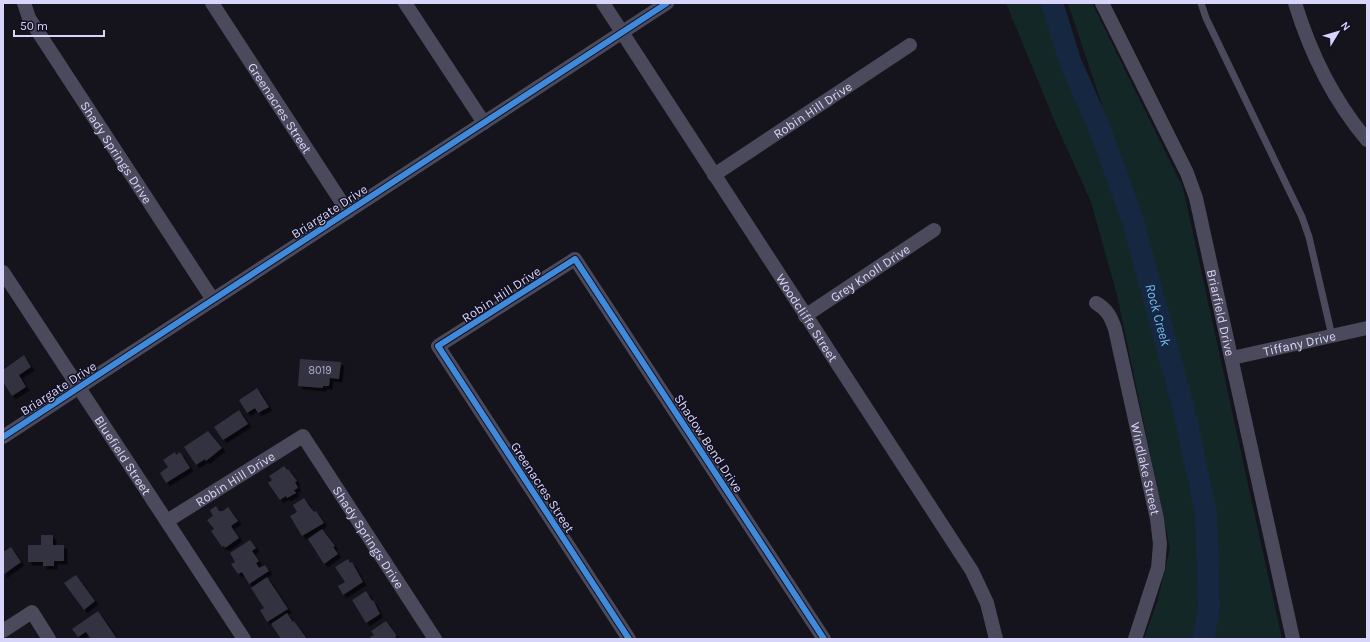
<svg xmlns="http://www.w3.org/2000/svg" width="1370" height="642" font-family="Karla,sans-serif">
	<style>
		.green { fill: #142727 }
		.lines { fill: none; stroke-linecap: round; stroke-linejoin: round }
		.river { stroke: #162841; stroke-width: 22 }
		.building { fill: #33323f; filter: url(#shadow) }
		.lane { stroke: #4b4a5c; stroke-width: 7 }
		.street { stroke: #4b4a5c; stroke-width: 14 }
		.cycleway-casing { stroke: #121021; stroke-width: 8 }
		.cycleway { stroke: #408adc; stroke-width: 6 }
		.labels { text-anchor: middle; stroke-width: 3; stroke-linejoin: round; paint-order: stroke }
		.number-label { font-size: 11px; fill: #afaccb }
		.street-label { font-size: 13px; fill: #d8d5fa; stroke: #121021 }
		.water-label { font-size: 14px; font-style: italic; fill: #70b7ec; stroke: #121021 }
	</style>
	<defs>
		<filter id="shadow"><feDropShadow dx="3.5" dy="3.5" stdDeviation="0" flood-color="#0009"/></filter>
	</defs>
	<rect width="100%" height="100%" fill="#15141d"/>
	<!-- green -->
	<path class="green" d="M1006,3h40l18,50 38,52 -34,-102h24l91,185 99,451h-138l14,-40 12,-51 -53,-253 -26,-93 -36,-80z"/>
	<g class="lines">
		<!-- river -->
		<path class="river" id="s1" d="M1052,3l18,58 31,71 32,89 51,189 22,103 3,96 -6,30"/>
	</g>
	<!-- building -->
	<g class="building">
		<path d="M24,355l7,12 -12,8 7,12 -14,9 -9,-14v-12z"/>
		<path d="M300,359l41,3 -2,17 -9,-1 -1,8h-6v2l-25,-2z"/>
		<path d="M257,388l12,19 -11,6 -3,-5 -8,5 -8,-13z"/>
		<path d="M239,410l9,14 -25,16 -9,-13z"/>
		<path d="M208,431l14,17 -16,13 -1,-2 -9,6 -12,-18z"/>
		<path d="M175,452l1,3 4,-3 10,16 -24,15 -6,-10 8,-6 -5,-7z"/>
		<path d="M284,466l3,4 1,-1 9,12 -2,1 3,6 -4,2 2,3 -9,5 -1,-2 -6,4 -12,-17 4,-3 -3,-4z"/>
		<path d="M304,498l6,9 4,5 2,-1 8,12 -22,13 -12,-20 7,-4 -4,-7z"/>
		<path d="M216,506l3,5h4l5,-4 10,14 -7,5 8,12 -14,10 -1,-2 -2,1 -11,-16 3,-2 -7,-9 6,-4 -3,-6z"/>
		<path d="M322,529l13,17 -2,1 5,7 -14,10 -16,-25z"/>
		<path d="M41,535h12v10h11v16h-10v5h-11v-4h-15v-17h13z"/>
		<path d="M250,540l6,8 -4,3 7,10 -3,2 3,5 6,-3 4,6 -20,13 -7,-12 -4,2 -7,-10 4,-2 -5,-9z"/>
		<path d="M11,547l10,15 -18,13v-23z"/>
		<path d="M348,559l2,4 2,-1 11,20 -20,13 -5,-9 7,-4 -10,-15z"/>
		<path d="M76,575l19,26 -11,9 -20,-27z"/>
		<path d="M267,577l21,32 -21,13 -7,-12 4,-2 -13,-20z"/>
		<path d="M366,591l6,10 1,-1 7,14 -14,9 -14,-23z"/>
		<path d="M98,611l19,28h-26l-5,-7 -8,5 -6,-8z"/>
		<path d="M287,613l6,9 1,-1 13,18h-26l-10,-15z"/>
		<path d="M386,621l11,15h-2l2,3h-26l-1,-2 4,-2 -3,-4z"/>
	</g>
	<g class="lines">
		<!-- lane -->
		<path class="lane" d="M1201,3l5,15 96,199 7,20 23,99"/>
		<!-- street -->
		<g class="street">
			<path id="s2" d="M24,3l5,15 184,282"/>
			<path id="s3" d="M212,3l136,209"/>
			<path d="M405,3l79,120"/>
			<path id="s4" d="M603,3l369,568 15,32 9,36"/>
			<path id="s5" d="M1102,3l85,170 9,25 97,441"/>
			<path d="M1295,3c15,49 39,98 72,137"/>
			<path id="s6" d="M714,175l196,-130"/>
			<path id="s7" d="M3,272l241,367"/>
			<path id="s8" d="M1096,303c11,6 15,14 19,26l42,190 3,25 -2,24 -23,71"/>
			<path id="s9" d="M805,316l129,-86"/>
			<path id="s10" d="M1232,358l135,-30"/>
			<path d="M3,437l664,-434"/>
			<path id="s11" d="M167,521l136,-85 132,203"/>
			<path d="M3,631l29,-19 17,27"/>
			<path d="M629,639l-191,-293 137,-87 249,380"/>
		</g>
		<!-- cycleway casing -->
		<g class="cycleway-casing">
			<g id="cycleway">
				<path d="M3,437l664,-434"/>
				<path d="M629,639l-191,-293 137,-87 249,380"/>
			</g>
		</g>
		<!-- cycleway -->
		<use href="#cycleway" class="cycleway"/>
	</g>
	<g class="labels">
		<!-- number labels -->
		<g class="number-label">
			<text x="320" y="374">8019</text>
		</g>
		<!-- street labels -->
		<g class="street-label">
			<text dy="5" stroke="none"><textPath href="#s3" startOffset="125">Greenacres Street</textPath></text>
			<text dy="5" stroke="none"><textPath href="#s6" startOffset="118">Robin Hill Drive</textPath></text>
			<text dy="5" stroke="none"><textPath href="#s2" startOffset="176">Shady Springs Drive</textPath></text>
			<text transform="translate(329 211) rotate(-33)" y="5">Briargate Drive</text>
			<text dy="5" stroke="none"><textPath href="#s9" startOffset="78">Grey Knoll Drive</textPath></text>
			<text transform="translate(501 294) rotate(-33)" y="5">Robin Hill Drive</text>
			<text dy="5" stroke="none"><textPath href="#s5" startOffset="334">Briarfield Drive</textPath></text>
			<text dy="5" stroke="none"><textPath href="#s4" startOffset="375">Woodcliffe Street</textPath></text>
			<text dy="5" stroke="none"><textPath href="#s10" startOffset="69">Tiffany Drive</textPath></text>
			<text transform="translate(58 388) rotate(-33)" y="5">Briargate Drive</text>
			<text transform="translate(709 443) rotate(57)" y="5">Shadow Bend Drive</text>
			<text dy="5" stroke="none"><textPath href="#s7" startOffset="219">Bluefield Street</textPath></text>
			<text dy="5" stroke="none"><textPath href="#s8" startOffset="176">Windlake Street</textPath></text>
			<text dy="5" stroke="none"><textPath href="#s11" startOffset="80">Robin Hill Drive</textPath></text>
			<text transform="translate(543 487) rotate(57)" y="5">Greenacres Street</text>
			<text dy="5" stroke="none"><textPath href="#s11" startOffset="281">Shady Springs Drive</textPath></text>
		</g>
		<!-- water labels -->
		<g class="water-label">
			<text dy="5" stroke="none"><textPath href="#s1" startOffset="330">Rock Creek</textPath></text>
		</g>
	</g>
	<!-- border -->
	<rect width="1370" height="642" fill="none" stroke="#d8d5fa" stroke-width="8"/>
	<!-- north arrow -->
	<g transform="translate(1338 32) rotate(52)" stroke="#121021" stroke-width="3" paint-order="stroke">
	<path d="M0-3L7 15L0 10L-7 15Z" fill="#d8d5fa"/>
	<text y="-6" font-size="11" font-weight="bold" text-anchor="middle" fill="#d8d5fa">N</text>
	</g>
	<!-- scale -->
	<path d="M14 30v6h90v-6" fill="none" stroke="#d8d5fa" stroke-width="2"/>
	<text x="20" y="30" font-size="12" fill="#d8d5fa" stroke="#121021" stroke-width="3" paint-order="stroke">50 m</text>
</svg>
